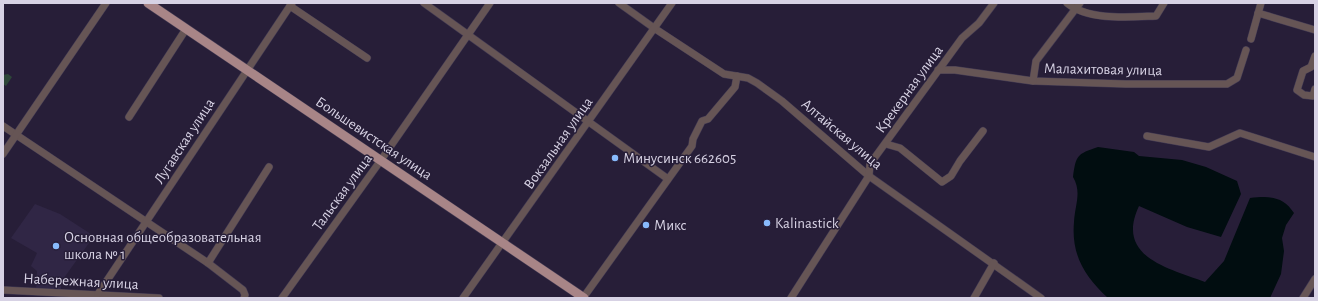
<svg xmlns="http://www.w3.org/2000/svg" width="1318" height="301" font-family="'Alegreya Sans',sans-serif">
	<style>
		.built { fill: #302645 }
		.green { fill: #2e4639 }
		.water { fill: #010d10 }
		.lines { fill: none; stroke-linecap: round; stroke-linejoin: round }
		.minor-casing { stroke: #433b54; stroke-width: 8 }
		.major-casing { stroke: #433b54; stroke-width: 10 }
		.minor { stroke: #655; stroke-width: 7 }
		.major { stroke: #a88587; stroke-width: 9 }
		.poi-dot { fill: #88bafc; stroke: #271e38; stroke-width: 1.5 }
		.labels { text-anchor: middle; stroke-width: 3; stroke-linejoin: round; paint-order: stroke }
		.street-label { font-size: 15px; fill: #d7d2e4; stroke: #271e38 }
		.poi-label { font-size: 15px; fill: #d7d2e4; stroke: #271e38; text-anchor: start }
	</style>
	<rect width="100%" height="100%" fill="#271e38"/>
	<!-- built -->
	<path class="built" d="M35,204l25,10 34,22 -33,46v8h-25l1,-19 -6,-5 6,-13 -26,-15z"/>
	<!-- green -->
	<path class="green" d="M8,74l4,3 -6,9 -3,-2v-9z"/>
	<!-- water -->
	<path class="water" d="M1098,147l36,5 5,4 43,4 24,7 31,14 4,13 -20,43 -34,-10 -48,-21c-24,51 29,62 66,76l19,-21 26,-63c20,-2 33,-2 44,15l-8,12 -4,13 2,13 -3,23 -11,24h-162c-23,-21 -37,-43 -34,-76 1,-17 8,-30 -1,-45 3,-22 4,-23 25,-30z"/>
	<g class="lines">
		<!-- minor casing -->
		<g class="minor-casing">
			<g id="minor">
				<path d="M424,3l244,176"/>
				<path d="M619,3l35,25 70,46 24,4 9,5 25,18 87,75 172,122"/>
				<path d="M1067,3c21,18 63,14 89,13l8,-13"/>
				<path d="M290,6l77,52"/>
				<path d="M1258,13l57,17"/>
				<path d="M1251,39l10,-36"/>
				<path d="M1315,56l-4,11 -8,4 -6,19 7,5 9,1 2,-7"/>
				<path d="M938,70h17l78,11 93,3h101l10,-6 9,-28"/>
				<path d="M1033,81l3,-20 44,-58"/>
				<path d="M129,117l57,-88"/>
				<path d="M3,126l205,137 35,27 2,5 -1,3"/>
				<path d="M1147,136l62,11 31,-14 75,24"/>
				<path d="M886,144l14,4 42,34 9,-6 9,-15 23,-30"/>
				<path d="M3,154l103,-151"/>
				<path d="M208,263l61,-96"/>
				<path d="M3,290l156,8"/>
				<path d="M98,294l194,-291"/>
				<path d="M282,298l99,-138 109,-157"/>
				<path d="M463,298l209,-295"/>
				<path d="M583,298l109,-152 1,-7 9,-18 6,-2 27,-32 2,-11"/>
				<path d="M791,298l78,-122 1,-12 92,-126 17,-15 15,-20"/>
				<path d="M974,298l20,-35"/>
				<path d="M1303,298l12,-19"/>
			</g>
		</g>
		<!-- major casing -->
		<g class="major-casing">
			<path id="major" d="M148,3l436,295"/>
		</g>
		<!-- minor -->
		<use href="#minor" class="minor"/>
		<!-- major -->
		<use href="#major" class="major"/>
	</g>
	<!-- markers -->
	<g class="poi-dot">
		<circle cx="615" cy="158" r="4"/>
		<circle cx="767" cy="223" r="4"/>
		<circle cx="646" cy="225" r="4"/>
		<circle cx="56" cy="246" r="4"/>
	</g>
	<g class="labels">
		<!-- street labels -->
		<g class="street-label">
			<text transform="translate(1103 69) rotate(1)" y="5">Малахитовая улица</text>
			<text transform="translate(909 89) rotate(-54)" y="5">Крекерная улица</text>
			<text transform="translate(842 134) rotate(40)" y="5">Алтайская улица</text>
			<text transform="translate(374 138) rotate(34)" y="5">Большевистская улица</text>
			<text transform="translate(184 141) rotate(-57)" y="5">Лугавская улица</text>
			<text transform="translate(558 143) rotate(-55)" y="5">Вокзальная улица</text>
			<text transform="translate(342 192) rotate(-54)" y="5">Тальская улица</text>
			<text transform="translate(81 281) rotate(3)" y="5">Набережная улица</text>
		</g>
		<!-- poi labels -->
		<g class="poi-label">
			<text x="623" y="163">Минусинск 662605</text>
			<text x="775" y="228">Kalinastick</text>
			<text x="654" y="230">Микс</text>
			<text x="64" y="242">Основная общеобразовательная<tspan x="64" dy="17">школа № 1</tspan></text>
		</g>
	</g>
	<!-- border -->
	<rect width="1318" height="301" fill="none" stroke="#d7d2e4" stroke-width="8"/>
</svg>
